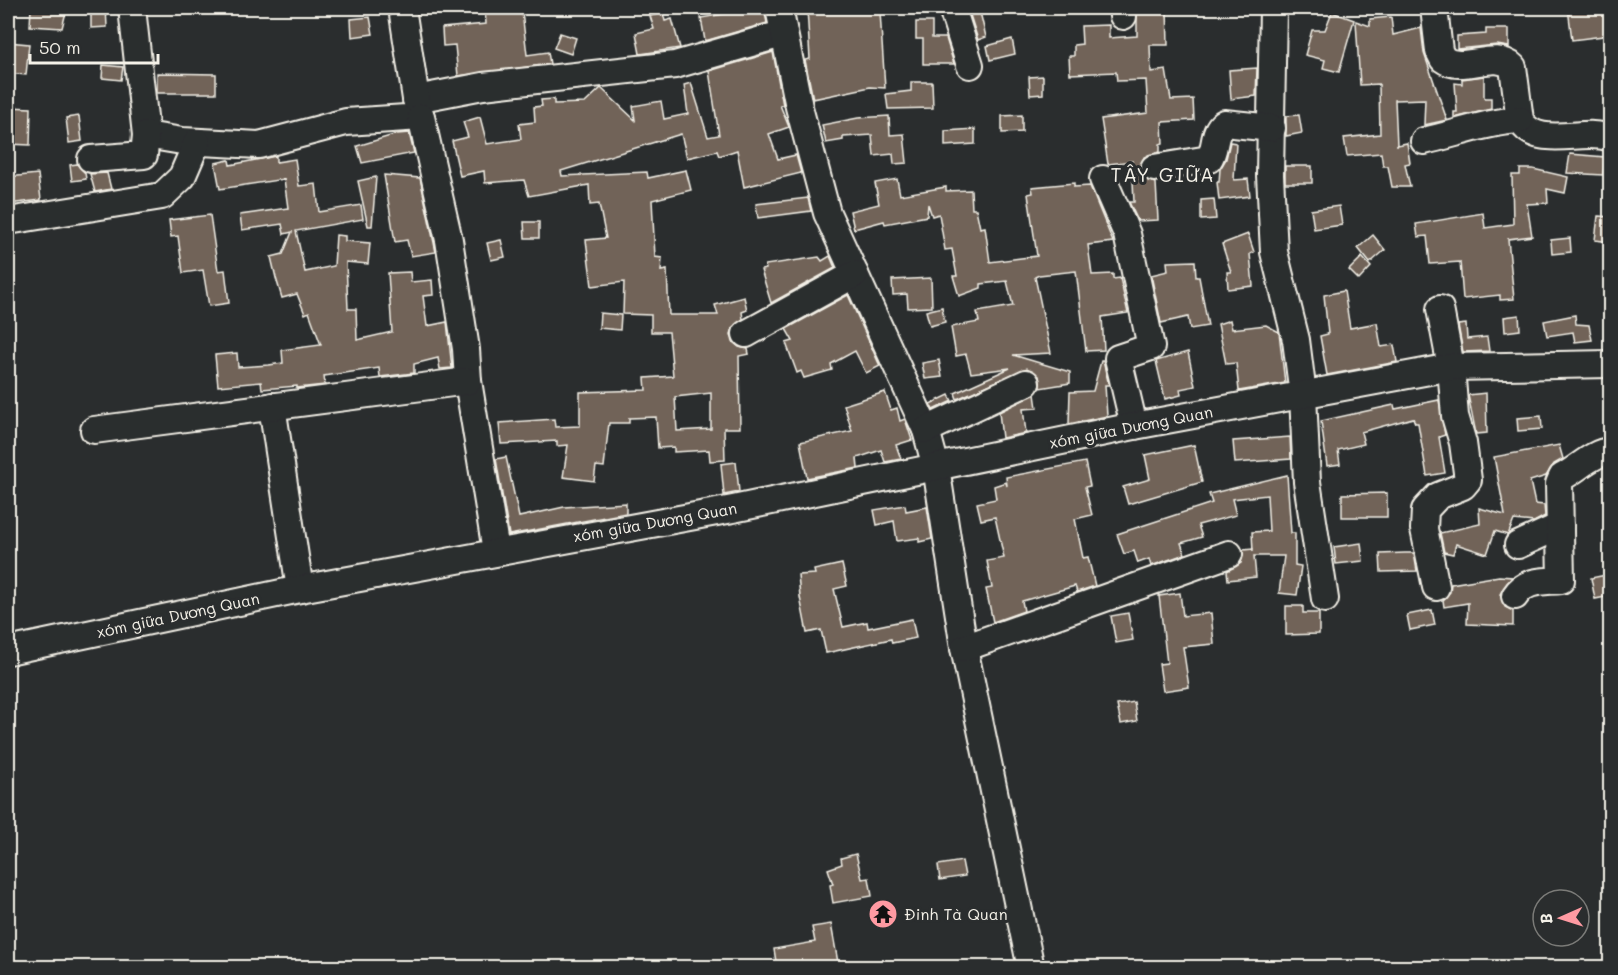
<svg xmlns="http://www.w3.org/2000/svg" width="1618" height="975" font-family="Mali,sans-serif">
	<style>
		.building { fill: #716358; stroke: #f4f1e8; stroke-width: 1.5; fill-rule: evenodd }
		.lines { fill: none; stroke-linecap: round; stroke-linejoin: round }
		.minor-casing { stroke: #f4f1e8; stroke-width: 30 }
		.minor { stroke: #2a2d2e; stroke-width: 26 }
		.labels { text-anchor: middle; stroke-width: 6; stroke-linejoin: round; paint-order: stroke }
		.street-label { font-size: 16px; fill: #f4f1e8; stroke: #2a2d2e }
		.poi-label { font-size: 16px; fill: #f4f1e8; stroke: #2a2d2e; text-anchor: start }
		.quarter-label { font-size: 20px; letter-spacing: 1.5px; fill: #f4f1e8; stroke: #2a2d2e }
	</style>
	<rect width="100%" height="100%" fill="#2a2d2e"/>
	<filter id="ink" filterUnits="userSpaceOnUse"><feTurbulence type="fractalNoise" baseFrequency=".0167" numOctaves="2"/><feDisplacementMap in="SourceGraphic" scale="12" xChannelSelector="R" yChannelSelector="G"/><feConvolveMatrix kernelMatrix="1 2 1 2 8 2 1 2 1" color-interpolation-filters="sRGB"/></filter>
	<g filter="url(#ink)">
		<!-- building -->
		<g class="building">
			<path d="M31,8h36l-5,20 -32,-2z"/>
			<path d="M91,8h15l1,19 -16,1z"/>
			<path d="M485,8h24v4h13l5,43 21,-3 2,12 -92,12 -3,-31 -12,1 -1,-18 44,-4z"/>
			<path d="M734,8h30l3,15 -62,18 -4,-23 34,-6z"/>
			<path d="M807,8h38v4h35l5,76 -15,-1 -57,12 -8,-39 5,-1z"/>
			<path d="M1137,8h30l1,37h-18l1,27 15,-2 5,30 22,-1 1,21 -32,2 1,21 -3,1v8l-16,5 -5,13 4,8 13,5 2,37 -20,1 -9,-19h5l-2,-41 -24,3 -7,-45 47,-6 -2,-33 -29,1 -1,-9 -46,2 -1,-18h5v-11l8,-1 -1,-18 28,-1v13l28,-2z"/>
			<path d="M1568,8h43v27l-39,5z"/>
			<path d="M980,12l6,25 -8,3 -8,-25z"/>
			<path d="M1332,12l22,8 -15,52 -16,-4 2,-8 -20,-5 7,-25h13z"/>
			<path d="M663,13l2,8 7,-2 8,29 -40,6 -4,-21 18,-4 -4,-13z"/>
			<path d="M370,17l3,17 -21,3 -1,-18z"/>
			<path d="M1391,17l2,18 28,-7 3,25 23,67 -23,5 1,-26 -30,1 2,45 10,-2 3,20 -5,1 5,23h-18l-4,-21h-5l-2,-13 -34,3 -3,-18 36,-4 -1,-50 -19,1 -4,-64 14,5v-7z"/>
			<path d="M916,22h16v16h14l8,26h-31v-25h-7z"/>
			<path d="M1486,29h23v18l-12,-2 -40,4v-13l29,-2z"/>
			<path d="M560,33l16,5 -5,16 -17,-6z"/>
			<path d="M1012,39l3,15 -25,6 -3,-14z"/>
			<path d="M8,42l21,2 -3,31 -18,-2z"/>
			<path d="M773,52l10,53h-3l9,22 -20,7 9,25 18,-4 5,18 -57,14 -7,-37 -18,6 -2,-5 -30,7 -6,-24 -120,37 1,5 85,-4 1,6 38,-8 5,20 -39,10 3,57 7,1 -1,13 6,-1 2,45h49l-3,-10 29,-8 3,13 -5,2 1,7 -9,7 -3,8 2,8 6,5 9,2 1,5 -10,2 1,72h-16l1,32 -15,1 -1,-11 -35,2v-5l-16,1 -2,-31 -27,1v5h-20l-5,44 -8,-1 -2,15 -31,-4 5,-32 -11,1v-5l-56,3 -2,-21 55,-4 1,8 25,-1v-34l66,-2 -1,-12 28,-2 -4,-44h-18v-17l-28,-1 1,-32 -32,4 -6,-46 20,-2 -7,-34 -9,1 -1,-20 -60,11 -5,-16 -39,3 -1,-12 -24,5 -8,-35 16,-4 -5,-15 17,-5 7,27 34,-5 -2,-15 16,-2 -1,-15 8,-1 -1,-6 13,-1v5l31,-1 16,-15 34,32 -2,-14 28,-5 3,18 24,-5 -4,-29 7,-2 17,54 11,-2 -10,-64zM711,393v36l-34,2 -2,-34z"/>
			<path d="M103,65l20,2 -2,13 -19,-2z"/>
			<path d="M1257,68l-1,28 -25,3 -2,-29z"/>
			<path d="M157,73l59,1v19h-59z"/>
			<path d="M1043,76v18l-13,1 -1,-18z"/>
			<path d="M1484,76v22h7v11l-37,9v-6h3l-2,-29 7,1v-5z"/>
			<path d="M911,82h21l1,26 -45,1 -2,-15 25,-3z"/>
			<path d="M8,107l23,1 -1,37 -22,-1z"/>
			<path d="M1022,115v17l-20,1v-17z"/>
			<path d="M1299,115l3,18 -16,3v-20z"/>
			<path d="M79,116l3,25 -13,2 -3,-25z"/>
			<path d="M889,116l1,19 14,-1 3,29 -13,1 -1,-10 -19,2 -2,-21 -29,2v3l-17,3 -4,-18 36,-7z"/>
			<path d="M975,129v15l-30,2v-15z"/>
			<path d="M409,133l5,20 -52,10 -5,-17 40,-12z"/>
			<path d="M1230,142l6,1 -2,37 14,-1 2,17 -31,4 -2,-18h2l1,-13 6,-10z"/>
			<path d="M1570,154l35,3 -2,18 -36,-2z"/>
			<path d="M276,156v6l19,-3 4,27 17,-2 3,28 42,-7 2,14 -67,12 9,41 29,-6 2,-31 9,1v5l25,2 -2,21 -22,-2 2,47h8l1,31 35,-8 -4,-59 22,-1 1,10 21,-2 1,15 -10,1 4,30 20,-4 5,46 -12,1 -2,-11 -24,6v9l-34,4 -1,-9 -55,8 1,9 -28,3v-2l-35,3 -1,-7 -43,4 -3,-31 22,-2 1,14 31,-2 14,-2 -1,-13 39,-5 -12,-33 -4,2 -8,-20 -15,4 -6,-20 -5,-21 12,-3 9,-22 -8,2 -2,-10 -40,6 -2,-15 48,-7 -4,-29 -64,10 -5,-26 14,-3 1,5z"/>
			<path d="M77,164l8,9 1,6 -14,2 -2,-16z"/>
			<rect x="1285" y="166" width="27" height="17"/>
			<path d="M1520,169h13l35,8 -3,16 -18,-4 1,14 -21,1 5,32 -24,3 6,60 -14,1v-5l-37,4 -3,-37 -30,2 -3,-28 -9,1 -2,-13 67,-11 2,15 28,-4 -1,-49h8z"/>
			<path d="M107,173l4,16 -16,3 -5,-18z"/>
			<path d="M38,174l3,26 -33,4v-27z"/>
			<path d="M384,175l36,3 16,74 -25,4 -4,-16 -12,2z"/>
			<path d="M376,177l-4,49h-4l-10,-45z"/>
			<path d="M897,179l3,16 46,-8v4l25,-1 1,19h4l4,19 5,-1 5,35 47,-6 -9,-62 5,-1 -1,-6 42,-4v4l16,-1 23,56 -25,3 4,30 21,-1v5l7,-1 8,35 -26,4 2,33 -18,1 -10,-80 -37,4 -4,2 16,76 -38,2 57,17v11l-30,5 -1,-12 -12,-8 -70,31 -2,-6 55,-25 -39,5 -5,-19 -10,2 -5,-29 28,-5 -2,-10 36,-6 -6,-25 -26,3v4l-22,8 -6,-20h4l-5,-27 -7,1 -6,-36 -7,2 -4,-12 -1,12 -42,8 -1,-3 -30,8 -4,-18 29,-7 -4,-21z"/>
			<path d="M808,198l3,13 -53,7 -2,-14z"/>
			<path d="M1214,199l2,20 -15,1v-20z"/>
			<path d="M1339,206l3,19 -28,4 -3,-19z"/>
			<path d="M210,215l8,56 7,-1 4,33 -20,3 -6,-36 -20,3 -5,-37 -7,1 -2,-17z"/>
			<path d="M1598,216l13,1v25l-16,-2z"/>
			<path d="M524,222h15v16h-14z"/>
			<path d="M1248,234l6,18 -4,2 3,32 -25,3 -1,-17h4l-9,-28z"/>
			<path d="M1373,235l12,15 -15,13 -12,-15z"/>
			<path d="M1570,238l1,14 -19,2 -1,-14z"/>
			<path d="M501,240l4,17 -14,3 -4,-17z"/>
			<path d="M830,256l5,12 -64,35 -10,-33 5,-1 -1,-4 54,-8 3,4z"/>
			<path d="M1362,257l9,10 -12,13 -10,-10z"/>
			<path d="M1195,261l1,16h3l9,49 -18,3 -2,-12 -27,6 -10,-48 17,-4 -1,-9z"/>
			<path d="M931,278l1,29 -24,1 -1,-14 -14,1 -1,-15z"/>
			<path d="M1344,291l6,37 27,-5 4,24 13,-2 3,17 -70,13 -7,-39 8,-2 -4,-39z"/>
			<path d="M848,295l32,71 -14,7 -11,-22 -24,13 1,6 -28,8 -3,-7 -4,2 -11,-30 7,-2 -7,-12z"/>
			<path d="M942,307l3,15 -15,4 -4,-15z"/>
			<path d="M600,313l21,2 -1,15 -21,-2z"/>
			<path d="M1519,315l1,15 -15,2 -1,-15z"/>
			<path d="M1575,315l1,9 13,1 3,15 -17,2 -2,-10 -26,4 -3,-15z"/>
			<path d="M1230,320l2,9 34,-4 13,7 6,51 -46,8 -3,-28 -10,1 -8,-40z"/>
			<path d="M1466,324l1,15 20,-2 2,14 -26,1 -5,-27z"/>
			<path d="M1188,352l7,34 -15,3 1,6 -16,4 -9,-38z"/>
			<path d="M939,360l3,17 -17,2 -3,-16z"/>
			<path d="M1101,361h2l6,24h-4l2,31 -38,8 1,-32 23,-1z"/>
			<path d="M885,392l6,18 6,-2 3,13 5,-2 7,21 -16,5 5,14 -16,3 -4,-12 -24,8 1,10 -51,10 -7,-36 52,-11 -8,-26z"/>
			<path d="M1486,393l1,40 -11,1 -8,-39z"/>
			<path d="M1035,394l2,14 -14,1 3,24 -24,5 -3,-26z"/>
			<path d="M949,395l3,6 -19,9 -3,-6z"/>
			<path d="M1439,400l6,35 -6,2 6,36 -18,3 -9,-53h-3l-2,-5 -52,14 3,12 -26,6 2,14 -13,2 -6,-45 73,-16 1,4z"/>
			<path d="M1541,416l1,13 -24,2 -1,-13z"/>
			<path d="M1290,437l1,22 -56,4 -2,-22z"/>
			<path d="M1194,445l8,37 -74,22 -5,-17 27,-8 -5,-24z"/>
			<path d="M1559,445l4,14 -9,5 -8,12 -16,5 5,23 9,1 1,11 -11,6 -20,-2 -6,15 -13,-4 -8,23 -31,-10 -3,10 -9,-2 -4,-19 40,-9 -1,-16 26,7 -11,-58z"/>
			<path d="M506,457l13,60 45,-10 62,-4v10l-117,22 -13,-76z"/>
			<path d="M736,462l3,30 -15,3 -3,-31z"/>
			<path d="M1085,462l5,24 -5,1 7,28 -17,4 8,39 5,-1 7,29 -18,6 -2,-6 -53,15 2,10 -31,11 -7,-33 6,-1 -5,-27 17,-3 -9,-41 -14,3 -4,-17 19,-4 -2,-13 12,-4 1,4 -1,-9z"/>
			<path d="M1287,475l4,58h4v32l6,1 -4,29 -18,-2 5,-37h-30l2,21 -28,3 -1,-9 14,-8 2,-13 10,-1v3l-1,-20 17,-1 -2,-36 -35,4 4,16 -38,10 4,12 -21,6 4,11 -34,12 -2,-7 -11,4 -4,-12 -10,3 -7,-20 95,-31 -3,-9z"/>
			<path d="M1387,493v24h-45v-23z"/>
			<path d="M905,505l1,6 21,-4 5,32 -13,3v-4l-22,3 -3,-20 -17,4 -3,-15z"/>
			<path d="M1361,543l2,18 -27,3 -2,-17z"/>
			<path d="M1405,553h9l3,18 -36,1 -1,-18z"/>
			<path d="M842,564l5,22 -13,3 9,38 24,-5 1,6 44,-9 4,19 -24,5 -1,-4 -65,14 -5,-23 -14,3 -7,-36 -2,-22 17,-1 -1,-4z"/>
			<path d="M1611,574v22l-16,3 -4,-21z"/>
			<path d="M1499,576l13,1 -12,17 5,13 8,4v15l-46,-2 1,-21 -24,4 -1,-7 7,-8 1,-8z"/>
			<path d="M1180,593l3,23 28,-3 3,31 -31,3 6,40 -26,4 -4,-27 8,-1 -8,-67z"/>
			<path d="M1286,606h17v7h16v21l-33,1z"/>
			<path d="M1432,610l3,15 -25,5 -3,-15z"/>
			<path d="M1128,613l5,27 -17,3 -5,-27z"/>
			<path d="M1134,702l3,19 -16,3 -4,-19z"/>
			<path d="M856,854l6,25 7,-1 3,18 -39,7 -3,-18 3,-1 -5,-15 14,-5 -1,-6z"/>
			<path d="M962,861l3,15 -25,4 -2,-15z"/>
			<path d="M831,924l8,44h-62l-3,-19 41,-7 -3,-15z"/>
		</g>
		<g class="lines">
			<!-- minor casing -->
			<g class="minor-casing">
				<g id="minor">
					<path d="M132,8l14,127 36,6 77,4 87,-23 75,-5 -5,-18 67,-13 192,-21 107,-31"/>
					<path d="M402,8l14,91"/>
					<path d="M779,8l20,99 28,106 99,217 10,37 28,181 67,320"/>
					<path d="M952,8l18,57"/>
					<path d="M1122,8l1,8"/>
					<path d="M1273,8l-3,167 4,77 22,88 7,55 4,87 18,117"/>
					<path d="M1434,8l5,43 4,8c20,15 52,-10 70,8l7,53c17,31 64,7 90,18"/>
					<path d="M421,117l28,123 17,109 2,32 28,170"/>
					<path d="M1424,141c32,-7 63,-19 96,-21"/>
					<path d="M91,159l53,-4 2,-20"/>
					<path d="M1154,168l55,-9c8,-11 3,-27 15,-36l48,5"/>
					<path d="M1103,179l24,55 24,113 -33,11 16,68"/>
					<path d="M8,221l154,-25 20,-19 15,-35"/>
					<path d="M746,334l109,-60"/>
					<path d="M272,406l28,183"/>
					<path d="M94,430l374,-49"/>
					<path d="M926,430l100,-47"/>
					<path d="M1518,545l42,-19"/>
					<path d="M1436,587l-12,-58 1,-19 13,-14 25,-10 5,-6 -5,-37 -8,-27 -4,-49 -11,-58"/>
					<path d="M1515,596c11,-17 28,-14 46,-16l-2,-96 3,-7c16,-8 31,-25 48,-26"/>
					<path d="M964,648l265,-94"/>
					<path d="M8,651l292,-62 433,-80 401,-83 317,-59 159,-3"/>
				</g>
			</g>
			<!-- minor -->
			<use href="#minor" class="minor"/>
		</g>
	</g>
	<!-- icons -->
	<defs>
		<g id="temple-disc" transform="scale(1.5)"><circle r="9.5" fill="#ff9aa2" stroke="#2a2d2e"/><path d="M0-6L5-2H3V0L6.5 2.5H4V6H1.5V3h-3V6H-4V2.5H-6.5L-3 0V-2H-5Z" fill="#111"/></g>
	</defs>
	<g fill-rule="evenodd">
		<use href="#temple-disc" x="883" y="914"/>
	</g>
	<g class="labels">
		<!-- street labels -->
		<g class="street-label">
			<text transform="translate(1131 427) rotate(-11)" y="6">xóm giữa Dương Quan</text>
			<text transform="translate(655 522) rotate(-10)" y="6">xóm giữa Dương Quan</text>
			<text transform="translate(178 615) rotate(-12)" y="6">xóm giữa Dương Quan</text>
		</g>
		<!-- poi labels -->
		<g class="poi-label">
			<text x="904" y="920">Đinh Tà Quan</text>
		</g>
		<!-- quarter labels -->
		<g class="quarter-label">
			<text x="1163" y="182">TÂY GIỮA</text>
		</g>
	</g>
	<!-- margin -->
	<rect width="1618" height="975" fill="none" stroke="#2a2d2e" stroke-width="30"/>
	<rect x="15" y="15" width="1588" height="945" fill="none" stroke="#f4f1e8" stroke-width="2" filter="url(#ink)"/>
	<!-- north arrow -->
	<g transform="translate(1561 918) rotate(267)"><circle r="28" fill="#2a2d2e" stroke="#7b7b78" stroke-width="1.5"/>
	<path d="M0-4.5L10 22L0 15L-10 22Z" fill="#ff9aa2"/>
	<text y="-9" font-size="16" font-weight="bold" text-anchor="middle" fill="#f4f1e8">B</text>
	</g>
	<!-- scale -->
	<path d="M30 54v9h128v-9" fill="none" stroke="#f4f1e8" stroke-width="3"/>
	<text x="39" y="54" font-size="18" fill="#f4f1e8" stroke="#2a2d2e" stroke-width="4.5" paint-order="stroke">50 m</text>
</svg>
